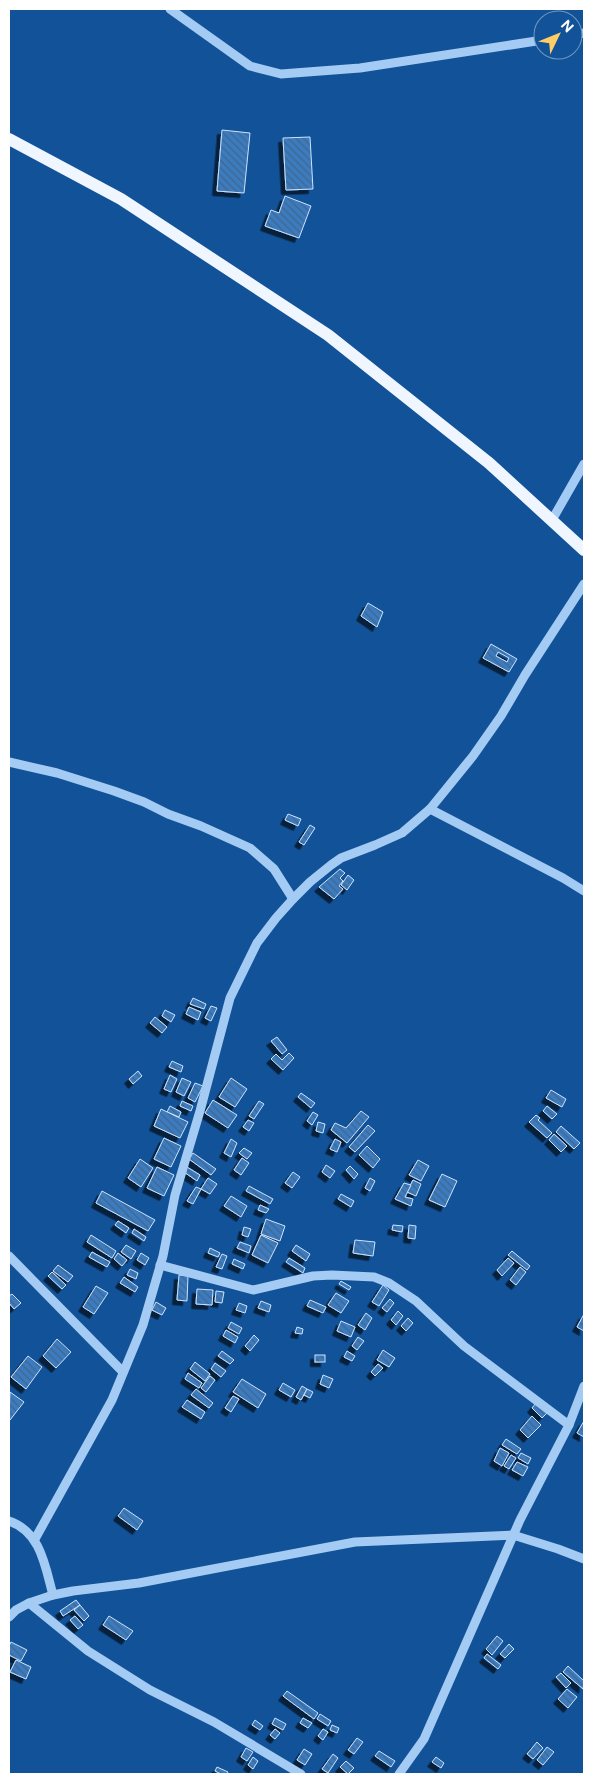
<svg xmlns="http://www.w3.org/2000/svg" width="593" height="1783" font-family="'Public Sans',sans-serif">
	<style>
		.building { fill: url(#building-back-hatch); stroke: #cce4fd; fill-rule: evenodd; filter: url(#shadow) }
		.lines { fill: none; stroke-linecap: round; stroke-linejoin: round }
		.minor { stroke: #a4cbf3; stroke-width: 9 }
		.major { stroke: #f0f6ff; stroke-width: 12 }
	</style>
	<defs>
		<pattern id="building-back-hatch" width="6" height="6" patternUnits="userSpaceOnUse" patternTransform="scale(1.25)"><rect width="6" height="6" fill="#3b7bc0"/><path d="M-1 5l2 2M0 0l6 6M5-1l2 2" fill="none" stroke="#43668c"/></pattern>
		<filter id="shadow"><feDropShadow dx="-4.5" dy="4.5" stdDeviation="0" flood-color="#0009"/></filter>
	</defs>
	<rect width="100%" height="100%" fill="#125298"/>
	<!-- building -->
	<g class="building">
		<path d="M222,130l28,3 -6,60 -27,-2z"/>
		<path d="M310,137l3,52 -27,1 -3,-52z"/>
		<path d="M285,196l26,10 -12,32 -34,-12 6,-16 8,3z"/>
		<path d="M368,603l15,9 -6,15 -16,-11z"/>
		<path d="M491,644l26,15 -8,13 -26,-14zM498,652l11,6 -2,4 -11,-6z"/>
		<path d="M288,814l13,5 -3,7 -13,-6z"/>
		<path d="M310,825l5,3 -11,17 -5,-3z"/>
		<path d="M340,869l5,4 -5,5 3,3 -4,5 4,3 -9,10 -15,-12z"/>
		<path d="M348,875l6,5 -7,10 -6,-5z"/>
		<path d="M193,998l13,6 -2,5 -14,-5z"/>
		<path d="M211,1006l6,2 -6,13 -6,-3z"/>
		<path d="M189,1007l12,5 -3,8 -12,-6z"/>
		<path d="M165,1010l10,5 -4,7 -9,-6z"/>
		<path d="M155,1017l12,10 -5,6 -12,-10z"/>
		<path d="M277,1037l10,13 -5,4 -11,-13z"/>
		<path d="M289,1053l5,5 -11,12 -12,-11 5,-5 6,6z"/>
		<path d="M172,1061l11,5 -2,6 -12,-5z"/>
		<path d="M138,1071l4,5 -9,8 -4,-5z"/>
		<path d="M170,1075l7,4 -6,13 -7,-3z"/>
		<path d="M182,1078l9,4 -7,14 -8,-4z"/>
		<path d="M231,1078l16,11 -12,18 -16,-10z"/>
		<path d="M195,1083l8,3 -8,16 -7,-4z"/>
		<path d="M551,1090l15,9 -4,8 -16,-9z"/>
		<path d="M301,1093l14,10 -4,5 -13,-11z"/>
		<path d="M213,1100l24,15 -9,13 -23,-15z"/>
		<path d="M182,1101l11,5 -2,5 -11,-5z"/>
		<path d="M259,1101l5,3 -10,15 -5,-3z"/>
		<path d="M170,1106l11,6 -2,5 -12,-5z"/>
		<path d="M547,1106l10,8 -5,5 -9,-8z"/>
		<path d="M161,1109l27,13 -8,16 -26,-12z"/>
		<path d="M361,1111l8,6 -22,26 -16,-13 4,-7 11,5z"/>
		<path d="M313,1112l5,3 -6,10 -5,-4z"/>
		<path d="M536,1115l4,3 -2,2 14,13 -5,5 -18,-16z"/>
		<path d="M248,1120l6,3 -5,8 -6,-4z"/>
		<path d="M318,1122l7,2 -2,9 -7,-2z"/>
		<path d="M368,1125l7,6 -20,21 -6,-5z"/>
		<path d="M561,1126l19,17 -6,6 -18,-17z"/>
		<path d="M554,1134l13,12 -6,6 -12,-12z"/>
		<path d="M164,1138l17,8 -10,21 -17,-8z"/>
		<path d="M231,1139l6,4 -6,14 -7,-4z"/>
		<path d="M335,1139l6,3 -4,10 -7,-3z"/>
		<path d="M367,1146l13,13 -7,9 -14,-13z"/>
		<path d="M244,1148l8,5 -5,6 -8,-6z"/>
		<path d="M193,1153l23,16 -5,6 -22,-16z"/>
		<path d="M242,1158l7,5 -8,12 -7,-5z"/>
		<path d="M140,1159l13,9 -12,19 -13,-9z"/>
		<path d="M418,1160l11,6 -8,15 -12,-6z"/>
		<path d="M326,1165l9,6 -5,7 -8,-6z"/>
		<path d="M350,1166l8,8 -4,5 -8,-9z"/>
		<path d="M157,1167l17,8 -10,21 -17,-8z"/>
		<path d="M187,1167l13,8 -3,6 -13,-9z"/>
		<path d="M293,1172l7,5 -8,11 -7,-5z"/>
		<path d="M442,1174l15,7 -12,26 -16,-7z"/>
		<path d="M208,1178l9,6 -7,10 -9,-5z"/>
		<path d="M370,1178l5,3 -5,10 -5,-3z"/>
		<path d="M413,1180l8,4 -5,12 -9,-4z"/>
		<path d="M404,1183l7,2 -6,12 8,2 -2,7 -16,-7z"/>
		<path d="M249,1186l24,13 -3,5 -24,-13z"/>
		<path d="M196,1187l5,2 -8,15 -6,-3z"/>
		<path d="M102,1191l53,29 -7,11 -52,-28z"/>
		<path d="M341,1194l13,7 -3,6 -13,-8z"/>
		<path d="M231,1196l16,10 -6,11 -17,-11z"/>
		<path d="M260,1205l9,4 -3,4 -8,-3z"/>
		<path d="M266,1219l19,7 -5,15 -19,-7z"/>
		<path d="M118,1221l11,7 -3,5 -11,-8z"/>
		<path d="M393,1225l10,1 -1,6 -10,-2z"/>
		<path d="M409,1225l7,1 -1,13 -7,-1z"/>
		<path d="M244,1227l7,2 -3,8 -6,-2z"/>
		<path d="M134,1229l12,8 -2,4 -12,-8z"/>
		<path d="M91,1235l25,16 -4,7 -25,-16z"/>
		<path d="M261,1235l17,8 -10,20 -16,-8z"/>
		<path d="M355,1240l20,2 -2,14 -20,-3z"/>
		<path d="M240,1242l11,4 -2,7 -12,-5z"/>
		<path d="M126,1245l10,6 -5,8 -10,-7z"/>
		<path d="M296,1245l14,9 -4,7 -14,-10z"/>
		<path d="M210,1248l10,5 -2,4 -10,-4z"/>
		<path d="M512,1251l18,15 -3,4 -19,-15z"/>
		<path d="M92,1252l18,10 -3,5 -18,-10z"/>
		<path d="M118,1253l9,7 -5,6 -8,-7z"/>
		<path d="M141,1253l8,5 -4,7 -8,-5z"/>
		<path d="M222,1254l5,2 -5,13 -6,-2z"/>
		<path d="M289,1258l16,10 -2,5 -17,-11z"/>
		<path d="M508,1258l6,5 -12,13 -5,-6z"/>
		<path d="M234,1259l11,5 -2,5 -11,-5z"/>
		<path d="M58,1265l15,11 -5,6 -15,-11z"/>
		<path d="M520,1267l6,5 -10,13 -6,-5z"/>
		<path d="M130,1269l8,4 -2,6 -9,-4z"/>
		<path d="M52,1272l14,13 -4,4 -14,-13z"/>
		<path d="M179,1275l9,1 -1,25 -10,-1z"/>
		<path d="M124,1277l14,10 -3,5 -15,-9z"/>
		<path d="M341,1281l10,6 -2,3 -10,-6z"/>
		<path d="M383,1285l6,5 -10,16 -7,-4z"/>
		<path d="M96,1286l12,7 -14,21 -11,-7z"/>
		<path d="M197,1289l16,1 -1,15 -16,-1z"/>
		<path d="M216,1291l8,1 -2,11 -7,-1z"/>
		<path d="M336,1293l13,8 -8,12 -13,-8z"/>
		<path d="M12,1294l9,9 -7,6 -5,-6v-7z"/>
		<path d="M390,1299l4,4 -7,9 -5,-4z"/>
		<path d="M310,1300l16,7 -3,6 -16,-7z"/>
		<path d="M261,1301l10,4 -2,7 -11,-4z"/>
		<path d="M156,1302l10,6 -4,7 -10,-5z"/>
		<path d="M239,1303l8,3 -2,7 -9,-3z"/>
		<path d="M398,1311l5,5 -7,9 -5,-5z"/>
		<path d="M366,1313l6,5 -7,12 -7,-5z"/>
		<path d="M584,1314v17l-7,-4z"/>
		<path d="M408,1318l5,5 -7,8 -5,-5z"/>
		<path d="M341,1321l14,6 -4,10 -14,-6z"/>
		<path d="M231,1322l11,6 -3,6 -11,-6z"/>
		<path d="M297,1327l6,2 -1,5 -7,-1z"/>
		<path d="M226,1330l12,7 -3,6 -12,-7z"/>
		<path d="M254,1335l5,5 -9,11 -5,-5z"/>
		<path d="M358,1337l6,4 -7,9 -5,-4z"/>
		<path d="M57,1339l14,13 -15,16 -13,-12z"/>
		<path d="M383,1350l12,8 -6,9 -12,-7z"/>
		<path d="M222,1351l12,9 -4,4 -12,-8z"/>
		<path d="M347,1351l8,5 -3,5 -8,-4z"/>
		<rect x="315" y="1355" width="10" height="7"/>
		<path d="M28,1356l14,11 -16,22 -15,-12z"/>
		<path d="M195,1362l15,12 -5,7 -15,-12z"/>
		<path d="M215,1363l11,8 -5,6 -10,-8z"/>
		<path d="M378,1364l5,4 -8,8 -4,-4z"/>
		<path d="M188,1373l14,10 -3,5 -14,-9z"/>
		<path d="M323,1375l10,4 -4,9 -9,-4z"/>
		<path d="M210,1376l5,4 -9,12 -5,-4z"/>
		<path d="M242,1379l24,15 -8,14 -25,-16z"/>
		<path d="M283,1383l12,7 -4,7 -12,-7z"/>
		<path d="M302,1386l5,3 -6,11 -5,-3z"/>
		<path d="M196,1389l17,14 -4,5 -18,-13z"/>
		<path d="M307,1389l6,3 -3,6 -6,-3z"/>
		<path d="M10,1392l14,10 -14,18 -1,-2z"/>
		<path d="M233,1396l6,3 -8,13 -6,-4z"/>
		<path d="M187,1400l18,12 -4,7 -19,-12z"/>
		<path d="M536,1403l11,10 -5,5 -10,-10z"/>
		<path d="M532,1416l9,9 -13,13 -8,-8z"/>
		<path d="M584,1421v16l-7,-4z"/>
		<path d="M506,1439l15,10 -4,5 -15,-9z"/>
		<path d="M500,1448l9,5 -7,13 -8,-5z"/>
		<path d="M521,1453l10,5 -3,6 -10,-6z"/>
		<path d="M511,1455l5,3 -7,11 -5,-3z"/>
		<path d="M517,1462l11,5 -5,9 -11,-6z"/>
		<path d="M124,1508l19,13 -6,9 -19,-14z"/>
		<path d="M76,1600l4,5 -17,11 -3,-5z"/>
		<path d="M80,1605l9,11 -5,5 -10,-11z"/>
		<path d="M75,1616l8,9 -5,4 -8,-9z"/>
		<path d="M109,1616l24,15 -7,9 -23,-15z"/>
		<path d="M497,1636l6,5 -11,14 -6,-6z"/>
		<path d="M11,1642l16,8 -6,11 -12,-6v-9z"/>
		<path d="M509,1644l5,5 -9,9 -5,-4z"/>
		<path d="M487,1654l14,11 -3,4 -14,-11z"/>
		<path d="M16,1660l15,7 -5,12 -16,-7z"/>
		<path d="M568,1666l16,15 -1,8 -20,-17z"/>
		<path d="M561,1673l10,10 -5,5 -10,-11z"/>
		<path d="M567,1689l10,8 -9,11 -10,-9z"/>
		<path d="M287,1691l31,22 -4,6 -31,-23z"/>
		<path d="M320,1714l11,7 -3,5 -11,-7z"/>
		<path d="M275,1718l11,6 -3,6 -11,-6z"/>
		<path d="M303,1718l9,5 -4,5 -8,-5z"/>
		<path d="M255,1720l8,6 -3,4 -8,-5z"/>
		<path d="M332,1725l7,3 -2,5 -7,-3z"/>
		<path d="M275,1729l5,4 -5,6 -5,-4z"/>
		<path d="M323,1729l5,3 -5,8 -5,-4z"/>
		<path d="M357,1738l6,4 -9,12 -6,-4z"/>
		<path d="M537,1742l6,6 -10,11 -6,-5z"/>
		<path d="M547,1747l7,5 -11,13 -6,-5z"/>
		<path d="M246,1748l7,4 -6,9 -6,-4z"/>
		<path d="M304,1749l8,5 -7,11 -8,-5z"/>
		<path d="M379,1751l16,10 -4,6 -16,-11z"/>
		<path d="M333,1754l5,4 -10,15 -6,-4z"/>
		<path d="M253,1757l5,4 -5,8 -5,-4z"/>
		<path d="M436,1757l8,6 -3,5 -9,-6z"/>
		<path d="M346,1761l8,7 -6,6 -8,-7z"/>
		<path d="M217,1767l11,5 -1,2h-6l-6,-3z"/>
	</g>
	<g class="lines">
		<!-- minor -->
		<g class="minor">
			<path d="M170,9l80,57 31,8 79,-6 183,-28"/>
			<path d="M573,35l11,-2"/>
			<path d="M552,520l32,-56"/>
			<path d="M9,762l48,11 57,18 30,11 24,12 33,12 49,22 24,21 19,30"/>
			<path d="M430,809l133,69 21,13"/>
			<path d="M9,1256l114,116"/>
			<path d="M160,1265l93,25 60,-14 19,-1 42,2 15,6 27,18 48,45 105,79"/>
			<path d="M9,1521c32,11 36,45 44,74"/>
			<path d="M35,1539l77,-139 31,-75 20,-69 12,-61 25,-84 30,-113 27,-55 19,-25 17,-19 17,-17 21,-17 10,-7 34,-13 27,-12 28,-24 43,-53 28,-40 24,-41 59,-91"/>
			<path d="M29,1603l59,48 62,39 64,32 87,52"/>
			<path d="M9,1617l7,-7 13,-7 24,-8 20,-4 66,-8 216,-41 158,-7 45,14 26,10"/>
			<path d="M399,1774l25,-35 96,-219 49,-95 15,-39"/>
		</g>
		<!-- major -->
		<path class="major" d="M9,139l112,60 207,136 161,128 95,87"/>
	</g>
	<!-- border -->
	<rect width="593" height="1783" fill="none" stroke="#ffffff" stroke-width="20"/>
	<!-- north arrow -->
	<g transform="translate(558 35) rotate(47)"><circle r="24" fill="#125298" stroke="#7197c1"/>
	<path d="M0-4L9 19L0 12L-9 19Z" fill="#ffcd66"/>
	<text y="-8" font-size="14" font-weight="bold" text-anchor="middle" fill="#ffffff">N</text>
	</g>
</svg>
